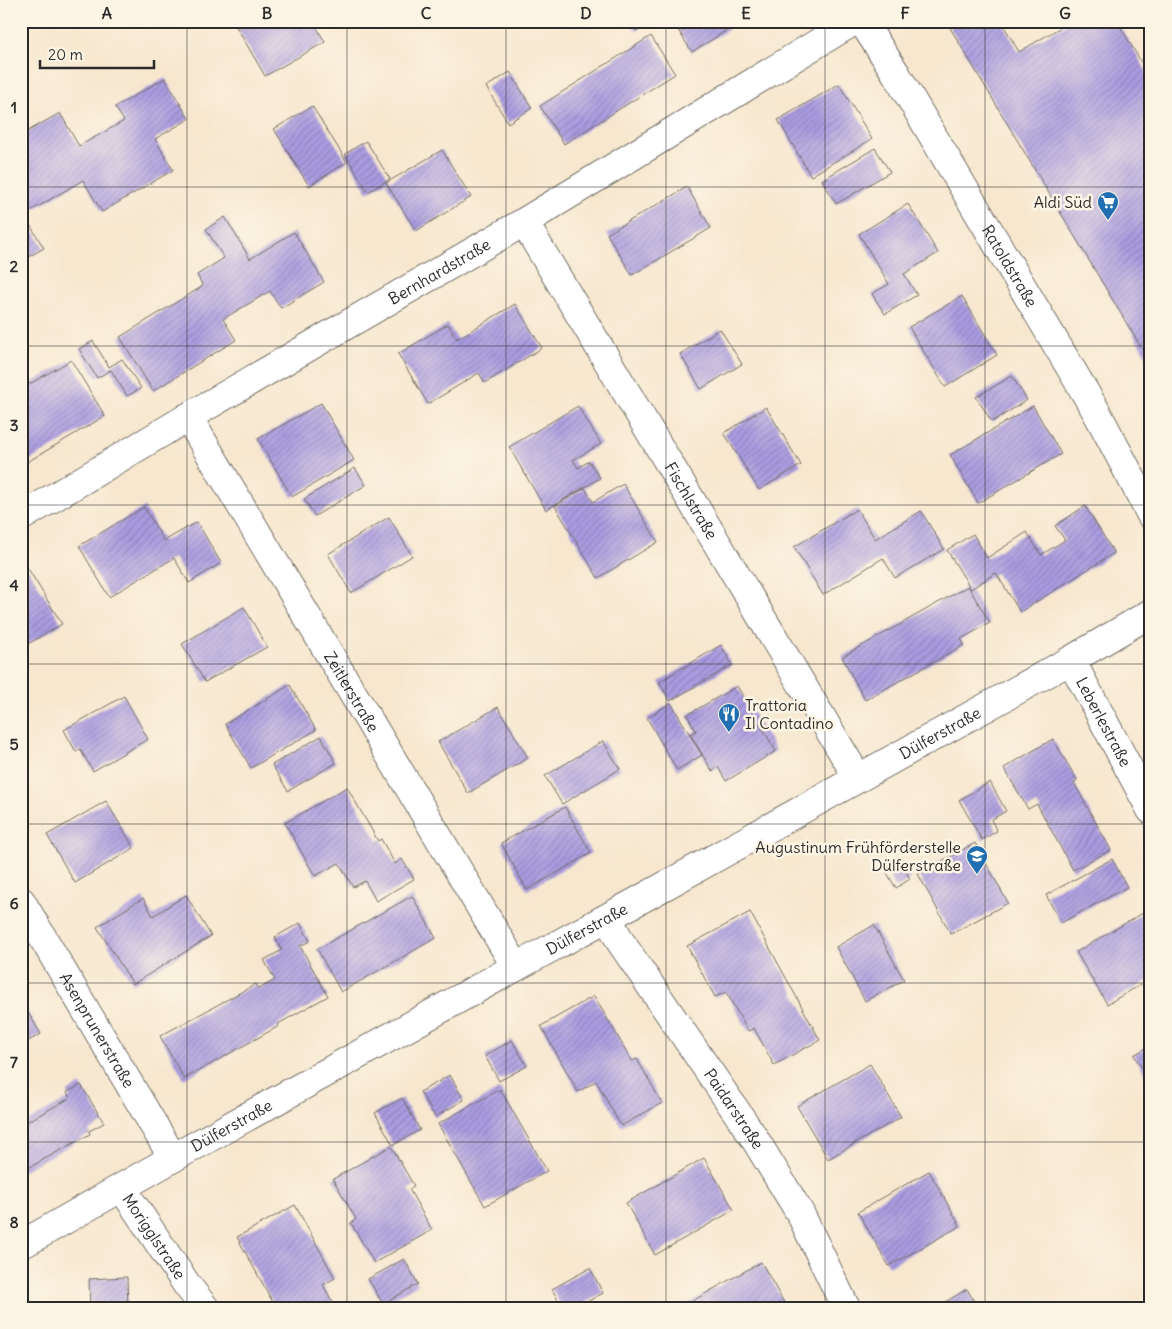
<svg xmlns="http://www.w3.org/2000/svg" width="1172" height="1329" font-family="Delius,sans-serif">
	<style>
		.building { fill: url(#building-hatch) }
		.lines { fill: none; stroke-linecap: round; stroke-linejoin: round }
		.minor-casing { stroke: #726d64; stroke-width: 30 }
		.secondary-casing { stroke: #726d64; stroke-width: 30 }
		.minor { stroke: #fff; stroke-width: 28 }
		.secondary { stroke: #fff; stroke-width: 28 }
		.grid { fill: none; stroke: #2b2b2b; stroke-width: 1; stroke-opacity: 0.55 }
		.labels { text-anchor: middle; stroke-width: 5; stroke-linejoin: round; paint-order: stroke }
		.poi-label { font-size: 16px; fill: #2b2b2b; stroke: #fcf5e5; text-anchor: end }
		.street-label { font-size: 16px; fill: #2b2b2b; stroke: #fcf5e5 }
		.neatline { fill: none; stroke: #2b2b2b; stroke-width: 2 }
		.grid-label { font-size: 16px; text-anchor: middle; font-weight: bold; fill: #2b2b2b }
	</style>
	<defs>
		<pattern id="building-hatch" width="6" height="6" patternUnits="userSpaceOnUse" patternTransform="scale(1.25)"><rect width="6" height="6" fill="#aa9ce1"/><path d="M-1 1l2-2M0 6l6-6M5 7l2-2" fill="none" stroke="#8b7fb7"/></pattern>
	</defs>
	<rect width="100%" height="100%" fill="#fcf5e5"/>
	<filter id="ink" filterUnits="userSpaceOnUse"><feTurbulence type="fractalNoise" baseFrequency=".02" numOctaves="2"/><feDisplacementMap in="SourceGraphic" scale="10" xChannelSelector="R" yChannelSelector="G"/><feConvolveMatrix kernelMatrix="1 2 1 2 8 2 1 2 1" color-interpolation-filters="sRGB"/></filter>
	<filter id="wash" filterUnits="userSpaceOnUse"><feTurbulence type="fractalNoise" baseFrequency=".0096" numOctaves="4" result="noise"/><feDisplacementMap in="SourceGraphic" scale="20" xChannelSelector="R" yChannelSelector="G"/><feGaussianBlur stdDeviation="1.12" result="paint"/><feColorMatrix in="noise" values="0 0 0 0 0 0 0 0 0 0 0 0 0 0 0 0 0 1.4 0 .05"/><feComposite in="paint" operator="in"/></filter>
	<g filter="url(#wash)">
		<rect width="100%" height="100%" fill="#f7e7cf"/>
		<g id="blocks">
			<!-- building -->
			<g class="building">
				<path d="M233,21h80l12,21 -60,34z"/>
				<path d="M630,21h22l-16,10z"/>
				<path d="M674,21h50l5,8 -37,23 -19,-30z"/>
				<path d="M946,21h55l18,31 52,-31h46l34,58v285z"/>
				<path d="M651,36l24,38 -111,70 -24,-38z"/>
				<path d="M510,72l22,36 -24,15 -22,-36z"/>
				<path d="M165,78l24,41 -34,20 18,31 -71,42 -19,-32 -59,35 20,33 -23,13v-126l39,-22 19,33 45,-25 -9,-14z"/>
				<path d="M839,84l33,55 -61,37 -33,-56z"/>
				<path d="M312,106l35,56 -38,24 -35,-57z"/>
				<path d="M366,141l24,38 -22,13 -23,-38z"/>
				<path d="M875,148l15,24 -54,32 -14,-24z"/>
				<path d="M442,150l29,47 -55,34 -30,-48z"/>
				<path d="M687,187l24,41 -79,47 -25,-41z"/>
				<path d="M908,204l30,49 -34,21 13,21 -32,19 -13,-20 17,-10 -30,-50z"/>
				<path d="M225,217l25,42 44,-27 30,50 -43,26 -11,-17 -47,28 13,21 -83,51 -33,-54 83,-51 -6,-11 27,-17 -18,-29z"/>
				<path d="M962,296l35,59 -52,32 -36,-60z"/>
				<path d="M515,304l27,44 -57,35 -6,-10 -51,31 -30,-50 50,-30 9,15z"/>
				<path d="M720,329l22,35 -41,25 -21,-35z"/>
				<path d="M93,341l16,26 13,-8 19,29 -14,8 -16,-26 -14,8 -18,-29z"/>
				<path d="M71,360l34,56 -83,49 -1,-76z"/>
				<path d="M1012,376l15,24 -35,22 -16,-25z"/>
				<path d="M321,403l33,57 -62,37 -34,-58z"/>
				<path d="M578,406l23,38 -28,16 5,8 11,-7 11,17 -54,32 -37,-63z"/>
				<path d="M1033,406l28,48 -83,49 -28,-48z"/>
				<path d="M766,407l35,58 -42,25 -35,-57z"/>
				<path d="M355,468l11,17 -51,31 -11,-17z"/>
				<path d="M623,484l35,58 -60,36 -43,-72 30,-18 8,14z"/>
				<path d="M1085,506l29,47 -94,59 -24,-39 -25,16 -24,-39 26,-16 14,24 40,-26 14,23 24,-15 -10,-14z"/>
				<path d="M144,507l20,34 33,-19 24,41 -32,20 -15,-25 -65,39 -30,-51z"/>
				<path d="M857,509l18,30 46,-28 23,38 -49,29 -12,-20 -60,37 -29,-48z"/>
				<path d="M389,517l23,39 -61,37 -23,-39z"/>
				<path d="M27,567l35,57 -41,24v-78z"/>
				<path d="M968,586l22,37 -29,16 3,6 -99,55 -23,-43z"/>
				<path d="M244,607l23,40 -62,35 -23,-38z"/>
				<path d="M721,645l11,20 -62,36 -11,-19z"/>
				<path d="M290,685l26,45 -65,38 -26,-44z"/>
				<path d="M737,686l39,65 -50,30 -8,-14 -6,4 -22,-37 6,-3 -9,-16z"/>
				<path d="M124,696l24,43 -55,32 -13,-22 -4,3 -12,-22z"/>
				<path d="M671,703l31,52 -25,15 -30,-52z"/>
				<path d="M498,707l30,51 -60,35 -30,-51z"/>
				<path d="M321,736l15,27 -48,28 -16,-26z"/>
				<path d="M1053,739l24,41 -3,3 37,67 -38,20 -36,-66 -9,5 -24,-41z"/>
				<path d="M603,741l17,28 -58,35 -17,-28z"/>
				<path d="M990,782l16,29 -15,9 6,11 -15,9 -23,-40z"/>
				<path d="M347,787l31,54 3,-2 14,25 7,-5 12,20 -38,22 -11,-20 -12,6 -14,-24 -24,13 -30,-53z"/>
				<path d="M106,801l28,47 -59,35 -28,-48z"/>
				<path d="M565,807l26,46 -64,37 -26,-47z"/>
				<path d="M975,843l33,60 -57,31 -33,-60z"/>
				<path d="M1112,859l15,28 -66,36 -15,-28z"/>
				<path d="M899,860l11,19 -14,9 -12,-20z"/>
				<path d="M186,895l25,41 -78,48 -36,-57 46,-29 10,18z"/>
				<path d="M412,896l24,42 -95,54 -24,-43z"/>
				<path d="M1148,910l3,5v64l-44,25 -31,-52z"/>
				<path d="M750,912l70,128 -46,25 -20,-37 -6,3 -22,-39 -11,5 -28,-51z"/>
				<path d="M300,923l10,18 -10,5 28,50 -50,28 1,2 -95,53 -24,-43 96,-52 3,5 16,-9 -11,-20 18,-10 -7,-13z"/>
				<path d="M874,925l30,55 -39,21 -29,-54z"/>
				<path d="M594,996l38,65 5,-2 25,44 -41,23 -25,-45 -18,11 -37,-66z"/>
				<path d="M21,1001l20,33 -20,11z"/>
				<path d="M512,1040l15,26 -28,15 -14,-25z"/>
				<path d="M1151,1045v38l-17,-28z"/>
				<path d="M870,1064l31,53 -73,42 -31,-53z"/>
				<path d="M450,1075l14,25 -29,17 -15,-25z"/>
				<path d="M81,1085l23,38 -15,8 1,3 -69,38v-47l49,-27 -3,-6z"/>
				<path d="M500,1089l47,82 -62,35 -47,-82z"/>
				<path d="M402,1098l18,32 -27,15 -18,-32z"/>
				<path d="M391,1146l23,40 -5,3 23,41 -58,33 -23,-40 5,-4 -23,-40z"/>
				<path d="M704,1158l30,52 -79,45 -29,-52z"/>
				<path d="M929,1171l31,55 -71,40 -31,-54z"/>
				<path d="M295,1205l40,73 -12,7 13,23h-48l-2,-3 -5,3h-5l-39,-71z"/>
				<path d="M404,1259l14,25 -35,20 -15,-25z"/>
				<path d="M761,1262l26,46h-107z"/>
				<path d="M590,1268l13,25 -27,15h-14l-10,-19z"/>
				<path d="M127,1277l1,31h-38l-1,-29z"/>
				<path d="M967,1289l11,19h-43z"/>
				<path d="M444,1303l3,5h-11z"/>
			</g>
		</g>
	</g>
	<g filter="url(#ink)">
		<use href="#blocks" fill-opacity="0" stroke="#726d64" stroke-width="1"/>
		<g class="lines">
			<!-- minor casing -->
			<g class="minor-casing">
				<g id="minor">
					<path id="s1" d="M862,21l33,51 201,339 55,104"/>
					<path id="s2" d="M524,222l334,556"/>
					<path id="s3" d="M188,417l328,550"/>
					<path id="s4" d="M21,517l167,-100 336,-195 330,-201"/>
					<path id="s5" d="M1071,660l80,150"/>
					<path id="s6" d="M21,901l152,257"/>
					<path id="s7" d="M608,918l12,23 133,195 47,77 46,95"/>
					<path id="s8" d="M122,1188l65,97 18,23"/>
				</g>
			</g>
			<!-- secondary casing -->
			<g class="secondary-casing">
				<g id="secondary">
					<path id="s9" d="M21,1245l152,-87 343,-191 118,-64 437,-243 80,-47"/>
				</g>
			</g>
			<!-- minor -->
			<use href="#minor" class="minor"/>
			<!-- secondary -->
			<use href="#secondary" class="secondary"/>
		</g>
	</g>
	<!-- grid -->
	<path class="grid" d="M187,21v1287M347,21v1287M506,21v1287M666,21v1287M825,21v1287M985,21v1287M21,187h1130M21,346h1130M21,505h1130M21,664h1130M21,824h1130M21,983h1130M21,1142h1130"/>
	<!-- icons -->
	<defs>
		<g id="supermarket-pin" transform="scale(1.125)"><path d="M0 17L-7.5 6A9.5 9.5 0 1 1 7.5 6Z" fill="#1f6fb2" stroke="#fcf5e5"/><path d="M-6-5.5h2.5l.6 2H6L4.5 2H-2.5L-4.4-4H-6ZM-1.5 3.2a1.3 1.3 0 1 0 .1 0ZM3 3.2a1.3 1.3 0 1 0 .1 0Z" fill="#fff"/></g>
		<g id="restaurant-pin" transform="scale(1.125)"><path d="M0 17L-7.5 6A9.5 9.5 0 1 1 7.5 6Z" fill="#1f6fb2" stroke="#fcf5e5"/><path d="M-5-6h1v4h1v-4h1v4h1v-4h1v5L-1.5 .5V6h-2V.5L-5-1ZM5-6V6H3V1.5H1.5Q1.5-4 5-6Z" fill="#fff"/></g>
		<g id="school-pin" transform="scale(1.125)"><path d="M0 17L-7.5 6A9.5 9.5 0 1 1 7.5 6Z" fill="#1f6fb2" stroke="#fcf5e5"/><path d="M0-5L7-2L0 1L-7-2ZM-4 1L0 2.5L4 1V4Q0 6-4 4Z" fill="#fff"/></g>
	</defs>
	<g fill-rule="evenodd">
		<use href="#supermarket-pin" x="1108" y="202"/>
		<use href="#restaurant-pin" x="729" y="714"/>
		<use href="#school-pin" x="977" y="856"/>
	</g>
	<g class="labels">
		<!-- poi labels -->
		<g class="poi-label">
			<text x="1092" y="208">Aldi Süd</text>
			<text x="745" y="711" text-anchor="start">Trattoria<tspan x="745" dy="18">Il Contadino</tspan></text>
			<text x="961" y="853">Augustinum Frühförderstelle<tspan x="961" dy="18">Dülferstraße</tspan></text>
		</g>
		<!-- street labels -->
		<g class="street-label">
			<text dy="6" stroke="none"><textPath href="#s1" startOffset="286">Ratoldstraße</textPath></text>
			<text dy="6" stroke="none"><textPath href="#s4" startOffset="485">Bernhardstraße</textPath></text>
			<text dy="6" stroke="none"><textPath href="#s2" startOffset="325">Fischlstraße</textPath></text>
			<text dy="6" stroke="none"><textPath href="#s3" startOffset="320">Zeitlerstraße</textPath></text>
			<text dy="6" stroke="none"><textPath href="#s5" startOffset="70">Leberlestraße</textPath></text>
			<text dy="6" stroke="none"><textPath href="#s9" startOffset="1052">Dülferstraße</textPath></text>
			<text dy="6" stroke="none"><textPath href="#s9" startOffset="648">Dülferstraße</textPath></text>
			<text dy="6" stroke="none"><textPath href="#s6" startOffset="150">Asenprunerstraße</textPath></text>
			<text dy="6" stroke="none"><textPath href="#s7" startOffset="229">Paidarstraße</textPath></text>
			<text dy="6" stroke="none"><textPath href="#s9" startOffset="242">Dülferstraße</textPath></text>
			<text dy="6" stroke="none"><textPath href="#s8" startOffset="58">Morigglstraße</textPath></text>
		</g>
	</g>
	<!-- margin -->
	<rect width="1172" height="1329" fill="none" stroke="#fcf5e5" stroke-width="55"/>
	<!-- scale -->
	<path d="M40 60v8h114v-8" fill="none" stroke="#2b2b2b" stroke-width="2.5"/>
	<text x="48" y="60" font-size="15" fill="#2b2b2b" stroke="#fcf5e5" stroke-width="4" paint-order="stroke">20 m</text>
	<rect x="28" y="28" width="1116" height="1274" class="neatline"/>
	<g class="grid-label">
		<text x="107" y="19">A</text>
		<text x="267" y="19">B</text>
		<text x="426" y="19">C</text>
		<text x="586" y="19">D</text>
		<text x="746" y="19">E</text>
		<text x="905" y="19">F</text>
		<text x="1065" y="19">G</text>
		<text x="14" y="113">1</text>
		<text x="14" y="272">2</text>
		<text x="14" y="431">3</text>
		<text x="14" y="591">4</text>
		<text x="14" y="750">5</text>
		<text x="14" y="909">6</text>
		<text x="14" y="1068">7</text>
		<text x="14" y="1228">8</text>
	</g>
</svg>
